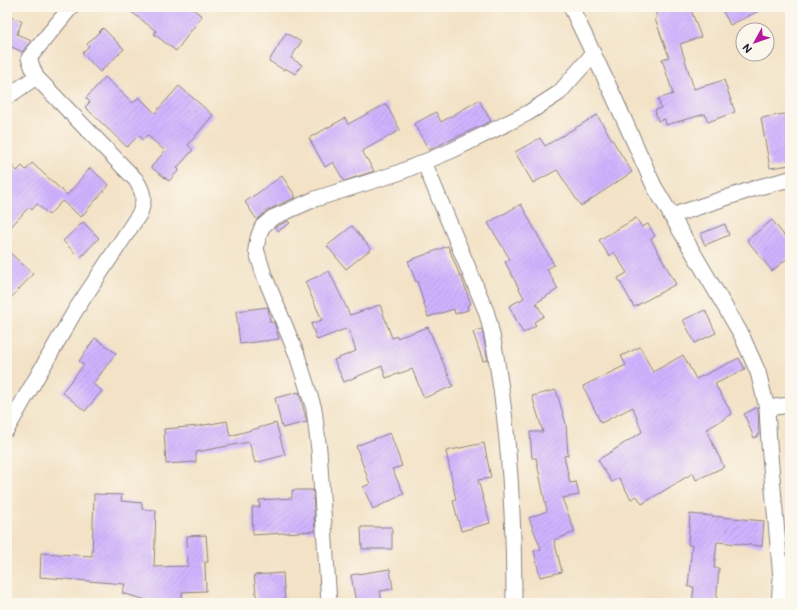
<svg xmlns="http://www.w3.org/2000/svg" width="797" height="610" font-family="'Balsamiq Sans',sans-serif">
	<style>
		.building { fill: url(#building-hatch) }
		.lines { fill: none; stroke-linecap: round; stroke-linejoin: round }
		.street-casing { stroke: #8a8280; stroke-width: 17 }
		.street { stroke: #fff; stroke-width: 15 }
	</style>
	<defs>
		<pattern id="building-hatch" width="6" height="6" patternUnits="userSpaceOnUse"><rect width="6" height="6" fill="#d0b2fe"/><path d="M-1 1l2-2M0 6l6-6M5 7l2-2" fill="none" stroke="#b299db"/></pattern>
	</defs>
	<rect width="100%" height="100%" fill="#fbf7ec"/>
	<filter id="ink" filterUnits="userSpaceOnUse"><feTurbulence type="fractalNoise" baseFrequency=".025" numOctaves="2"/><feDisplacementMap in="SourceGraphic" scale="8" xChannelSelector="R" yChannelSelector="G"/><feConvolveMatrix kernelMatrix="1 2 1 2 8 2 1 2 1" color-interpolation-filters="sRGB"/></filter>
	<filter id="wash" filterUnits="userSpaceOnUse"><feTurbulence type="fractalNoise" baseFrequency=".012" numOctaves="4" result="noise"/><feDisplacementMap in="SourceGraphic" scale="16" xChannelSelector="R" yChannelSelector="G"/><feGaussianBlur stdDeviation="0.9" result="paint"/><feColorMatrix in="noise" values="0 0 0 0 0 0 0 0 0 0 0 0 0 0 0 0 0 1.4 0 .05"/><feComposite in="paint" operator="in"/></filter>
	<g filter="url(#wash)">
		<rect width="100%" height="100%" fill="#f3e2c6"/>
		<g id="blocks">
			<!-- building -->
			<g class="building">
				<path d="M125,7h65l12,9 -26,35 -22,-17 2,-3z"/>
				<path d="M654,7h36l11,30 -21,7 14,45 30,-9 11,32 -27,10 -3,-8 -39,11 -1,-6 -7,2 -3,-11 6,-2 -3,-9 15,-5 -11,-35 7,-2 -14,-38 2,-1z"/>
				<path d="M721,7h46l-37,18z"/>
				<path d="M7,16l15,5 -5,13 14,7 -9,11 -10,-5 -4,10z"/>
				<path d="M103,28l21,21 -24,23 -18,-19 7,-7 -2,-2z"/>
				<path d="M286,33l15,9 -10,16 11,7 -7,9 -10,-6 -1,2 -15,-9z"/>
				<path d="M105,77l28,26 6,-6 16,16 24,-27 34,29 -25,30 5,5 -16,18 2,2 -10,11 -18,-14 14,-16 -18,-16 -4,5 -4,-5 -12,12 -42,-40 5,-5 -4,-4z"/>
				<path d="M479,100l12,21 -62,29 -15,-26 22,-12 5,10z"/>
				<path d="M386,104l14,26 -38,21 12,20 -30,10 -11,-19 -8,5 -16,-29 36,-20 3,6z"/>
				<path d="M790,113v52l-20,3 -9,-50z"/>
				<path d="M597,115l35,57 -51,34 -24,-36 -24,13 -18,-31 25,-14 5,8z"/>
				<path d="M7,160l10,11 5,-5 4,4 6,-7 35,32 23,-27 19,17 -28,32 -19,-16 -13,14 -12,-11 -5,6 -3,-3 -22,24z"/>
				<path d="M282,176l14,21 -28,13 -11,10 -12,-18z"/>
				<path d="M521,204l33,61 -7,4 11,20 -22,14 8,13 -10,6 2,4 -13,7 -14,-27 15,-8 -19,-36 5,-3 -22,-36z"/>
				<path d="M636,218l6,9 6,-3 7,12 -4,3 25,45 -42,23 -16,-29 9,-5 -13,-21 -5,4 -10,-16z"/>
				<path d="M772,220l18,23v13l-18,15 -25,-31z"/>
				<path d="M288,221l2,2 -12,8 -3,-4z"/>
				<path d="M83,222l16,16 -19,20 -17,-17z"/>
				<path d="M725,224l4,11 -24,10 -5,-11z"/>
				<path d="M352,226l19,23 -25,20 -19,-23z"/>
				<path d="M448,246l12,30h1l10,28 -4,1 1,5 -13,4 -1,-5 -26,8 -11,-36 -1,1 -8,-21z"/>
				<path d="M7,250l26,24 -26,28z"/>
				<path d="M329,271l21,44 30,-10 12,33 5,-2v2l31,-11 25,59 -29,12 -12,-29 -26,9 -4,-12 -38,16 -10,-22 22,-9 -8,-23 -31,12 -6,-16 11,-4 -17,-38z"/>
				<path d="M268,307l2,15h4l5,17 -39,5 -4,-33z"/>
				<path d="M705,310l11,23 -21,10 -12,-23z"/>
				<path d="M482,329l6,31 -5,1 -10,-29z"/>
				<path d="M95,338l21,15 -23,31 9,7 -17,20 -23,-19 22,-27 -5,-4z"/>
				<path d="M640,347l13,25 30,-17 13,24 43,-21 6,11 -30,15 17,30 -26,16 18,37 -28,13 -3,-7 -51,31 -5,-8 -6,3 -12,-21 -7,4 -14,-22 44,-28 -9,-25 -32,16 -18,-37 43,-21 -5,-9z"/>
				<path d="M556,390l10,34 2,31 -4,1 6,27 6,-1 3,13 -17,3 13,34 -21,8 8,32 -22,5 -6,-26 7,-2 -12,-31 18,-7 -11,-53h-4l-2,-26h13l-11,-36z"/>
				<path d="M299,392l8,30 -25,6 -7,-30z"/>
				<path d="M758,407l1,28 -5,3 -10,-24z"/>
				<path d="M227,421l3,15 46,-13 9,32 -30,8 -6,-21 -53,10v10l-30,2 -2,-35 35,-3z"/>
				<path d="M390,433l12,33 -10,3 12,25 -31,15 -10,-22 7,-3 -14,-38z"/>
				<path d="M484,443l7,35 -13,2 12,43 -29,8 -8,-30 3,-1 -10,-49z"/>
				<path d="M292,490h21l2,41 -62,4 -1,-28h8l-1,-7 33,-2z"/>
				<path d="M94,494l28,1 -1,6 21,2v6l14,1 -2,57 34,-1 -1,-30 19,-1 2,27h-3l1,29 -24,1v9l-29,1 -31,-9 3,-9 -85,-7 1,-24 51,3z"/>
				<path d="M690,514l74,7 -2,25 -45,-4 -3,26h5l-3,35h-24l2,-16h-6l4,-42h-4z"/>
				<path d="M361,527h31v22h-30z"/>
				<path d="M390,569l3,20 -13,2 2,12h-26l-5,-28z"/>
				<path d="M283,573l2,30h-28l-3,-28z"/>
			</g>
		</g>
	</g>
	<g filter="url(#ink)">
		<use href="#blocks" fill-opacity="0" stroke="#8a8280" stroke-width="1"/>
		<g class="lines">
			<!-- street casing -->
			<g class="street-casing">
				<g id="street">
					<path d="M571,7l42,88 41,91 87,148 17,38 9,36 2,36 12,134 -2,25"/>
					<path d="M7,97l29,-20 -7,-19 42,-51"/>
					<path d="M424,162l62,149c8,26 11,52 15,78 10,71 13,143 13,214"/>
					<path d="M671,216l88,-29 31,-8"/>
					<path d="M767,408l23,-3"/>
					<path d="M7,429l68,-118 65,-98c5,-14 4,-20 -4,-33l-100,-103"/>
					<path d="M329,603l-10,-153 -5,-41 -17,-54 -33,-80 -8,-26 2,-11 4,-11 10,-9 43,-19 83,-26 55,-23 75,-37 31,-20 34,-39"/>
				</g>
			</g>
			<!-- street -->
			<use href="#street" class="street"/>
		</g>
	</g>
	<!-- margin -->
	<rect width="797" height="610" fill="none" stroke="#fbf7ec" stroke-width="24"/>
	<!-- north arrow -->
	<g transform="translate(755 42) rotate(230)"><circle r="19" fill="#fbf7ec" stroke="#a4a2a5"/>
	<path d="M0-3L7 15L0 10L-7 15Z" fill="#b5179e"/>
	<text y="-6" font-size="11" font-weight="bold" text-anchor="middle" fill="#22223b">N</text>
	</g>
</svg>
